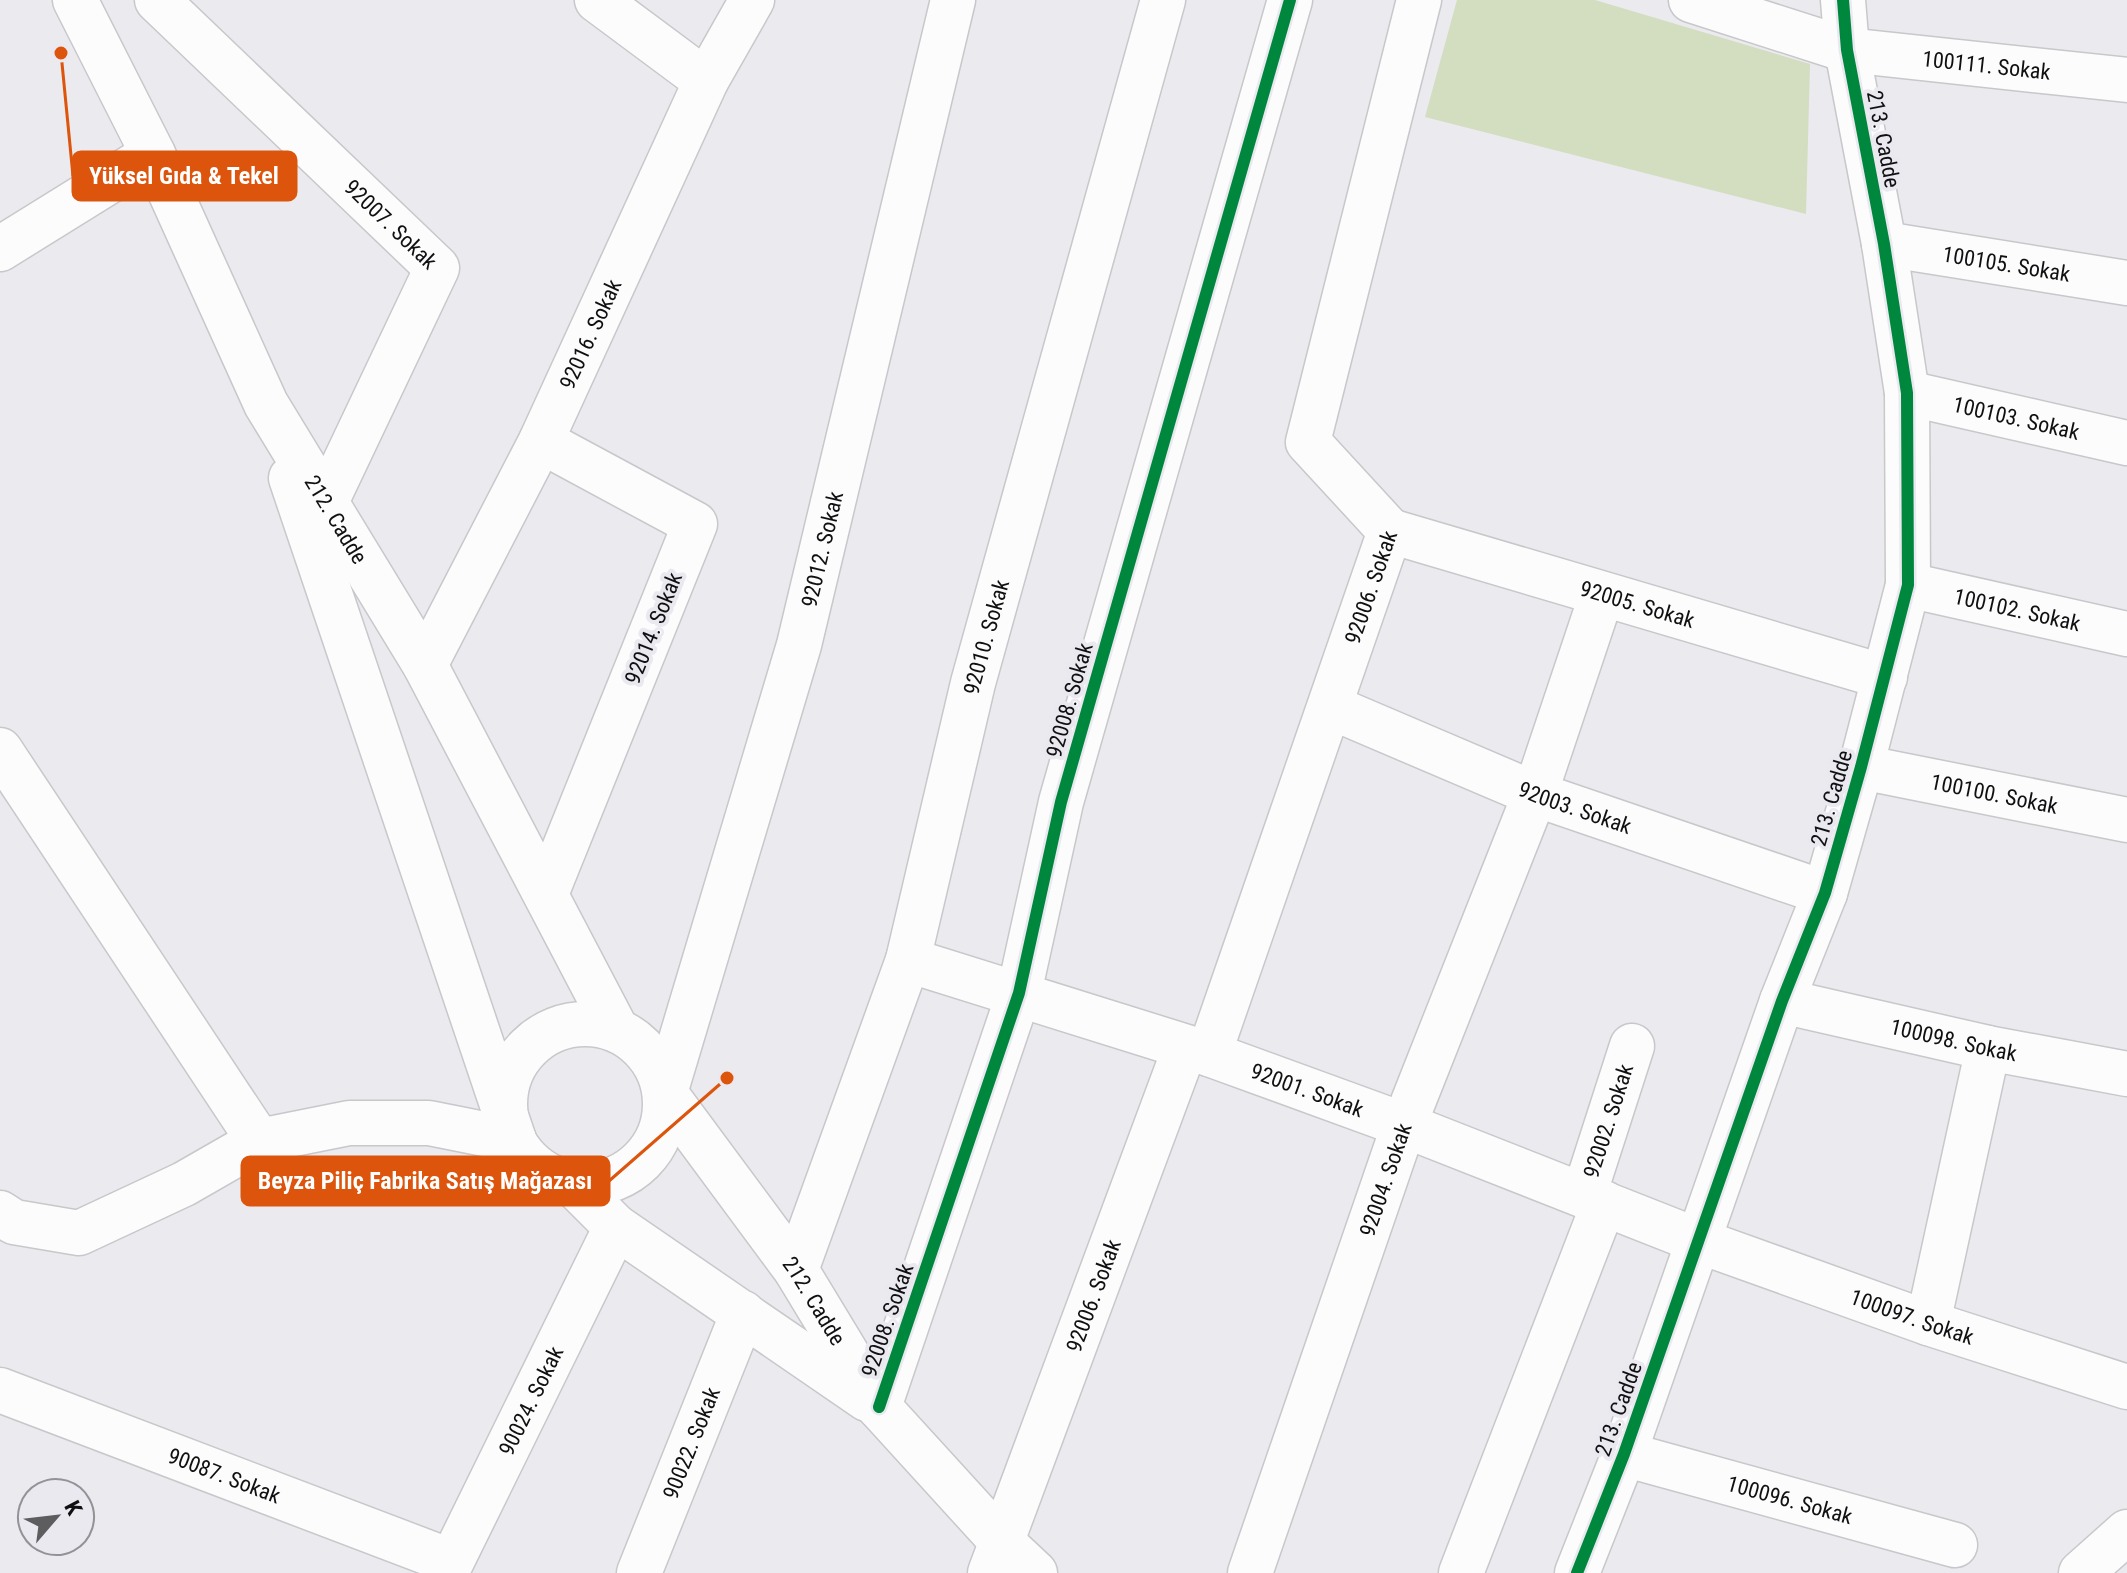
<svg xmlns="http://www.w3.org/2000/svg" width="2127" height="1573" font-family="'Roboto Condensed',sans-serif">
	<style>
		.green { fill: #d3ddc0 }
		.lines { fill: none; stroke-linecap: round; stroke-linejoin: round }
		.minor-casing { stroke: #c8c7ca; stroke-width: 47 }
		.tertiary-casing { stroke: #c8c7ca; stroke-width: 47 }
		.secondary-casing { stroke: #c8c7ca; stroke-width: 47 }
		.minor { stroke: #fcfcfd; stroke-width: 44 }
		.tertiary { stroke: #fcfcfd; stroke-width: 44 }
		.secondary { stroke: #fcfcfd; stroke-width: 44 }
		.cycleway-casing { stroke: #eae9f0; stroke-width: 17 }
		.cycleway { stroke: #00873e; stroke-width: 12 }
		.labels { text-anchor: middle; stroke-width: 8; stroke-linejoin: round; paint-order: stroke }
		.street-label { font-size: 22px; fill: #101012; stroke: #eae9f0 }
		.leader { fill: none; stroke: #dd550c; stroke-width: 3 }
		.callout-dot { fill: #dd550c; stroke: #eae9f0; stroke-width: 3 }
		.callout { fill: #dd550c; stroke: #dd550c; stroke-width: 3 }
		.callout-label { font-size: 24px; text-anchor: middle; font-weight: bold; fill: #fff }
	</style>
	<rect width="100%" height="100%" fill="#ebeaef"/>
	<!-- green -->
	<path class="green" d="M1457,0h138l215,64 -4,150 -381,-97z"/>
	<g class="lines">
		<!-- minor casing -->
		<g class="minor-casing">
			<g id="minor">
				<path id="s1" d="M157,0l280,268 -111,234"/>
				<path d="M597,0l109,81"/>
				<path id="s2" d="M1691,0l156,50 280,30"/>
				<path id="s3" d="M1884,244l243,39"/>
				<path d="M0,249l153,-95"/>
				<path id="s4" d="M1907,393l220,50"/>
				<path d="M541,441l154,83 -149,370"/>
				<path d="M1390,531l-82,-89 111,-442"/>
				<path id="s5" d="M1390,531l495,146"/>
				<path id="s6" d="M1908,585l219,49"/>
				<path id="s7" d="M425,665l116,-224 165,-360 46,-81"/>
				<path id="s8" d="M1331,707l204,87 290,99"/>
				<path d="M0,750l259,391"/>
				<path id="s9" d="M1861,767l266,53"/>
				<path id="s10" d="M908,960l301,94 195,71 295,116 229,82 199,64"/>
				<path id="s11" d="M1782,1001l206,47 139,26"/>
				<path id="s12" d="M1209,1054l181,-523"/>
				<path id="s13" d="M665,1093l134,-448 154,-645"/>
				<path id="s14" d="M1584,1195l48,-149"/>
				<path id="s15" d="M796,1270l112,-310 65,-277 190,-683"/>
				<path d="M1928,1323l60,-275"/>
				<path id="s16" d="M0,1390l450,171"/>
				<path d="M879,1407l140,-414 42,-191 229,-802"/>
				<path id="s17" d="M1624,1454l331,91"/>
				<path id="s18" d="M446,1573l170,-346"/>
				<path id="s19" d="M639,1573l104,-260"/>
				<path id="s20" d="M990,1573l195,-525"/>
				<path id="s21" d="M1250,1573l154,-448 131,-331 67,-200"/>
				<path d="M1461,1573l143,-370"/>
				<path d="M1577,1573l47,-119 158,-453 43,-108 36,-126 47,-182 -1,-192 -23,-149 -37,-194 -4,-50"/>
			</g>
		</g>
		<!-- tertiary casing -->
		<g class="tertiary-casing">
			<g id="tertiary">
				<path id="s22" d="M75,0l78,154 113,250 159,261 191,364"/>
				<path d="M291,478l223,662"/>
				<circle cx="585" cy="1104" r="80"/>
				<path id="s23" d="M665,1093l131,177 83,137 124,136 32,30"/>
				<path d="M572,1183l44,44 251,172"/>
				<path d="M0,1213l14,9 65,11 105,-49 75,-43 90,-18h80l85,17"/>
			</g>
		</g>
		<!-- secondary casing -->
		<g class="secondary-casing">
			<path id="secondary" d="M2081,1573l46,-41"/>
		</g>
		<!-- minor -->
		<use href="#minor" class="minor"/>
		<!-- tertiary -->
		<use href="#tertiary" class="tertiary"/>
		<!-- secondary -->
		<use href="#secondary" class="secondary"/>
		<!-- cycleway casing -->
		<g class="cycleway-casing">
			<g id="cycleway">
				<path d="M879,1407l140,-414 42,-191 229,-802"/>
				<path d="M1577,1573l47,-119 158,-453 43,-108 36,-126 47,-182 -1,-192 -23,-149 -37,-194 -4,-50"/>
			</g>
		</g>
		<!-- cycleway -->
		<use href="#cycleway" class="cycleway"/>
	</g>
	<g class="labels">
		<!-- street labels -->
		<g class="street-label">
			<text dy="8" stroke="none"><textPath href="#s2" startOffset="304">100111. Sokak</textPath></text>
			<text transform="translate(1884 139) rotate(79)" y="8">213. Cadde</text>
			<text dy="8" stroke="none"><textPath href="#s1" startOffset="324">92007. Sokak</textPath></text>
			<text dy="8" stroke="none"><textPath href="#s3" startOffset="124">100105. Sokak</textPath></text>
			<text dy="8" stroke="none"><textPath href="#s7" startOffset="370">92016. Sokak</textPath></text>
			<text dy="8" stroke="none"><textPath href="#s4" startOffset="112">100103. Sokak</textPath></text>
			<text dy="8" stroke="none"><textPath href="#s22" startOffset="582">212. Cadde</textPath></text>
			<text dy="8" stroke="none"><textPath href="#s13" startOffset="566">92012. Sokak</textPath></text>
			<text dy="8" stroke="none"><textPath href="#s12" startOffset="494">92006. Sokak</textPath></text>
			<text dy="8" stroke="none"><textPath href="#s5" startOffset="258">92005. Sokak</textPath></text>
			<text dy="8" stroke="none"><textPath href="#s6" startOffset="112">100102. Sokak</textPath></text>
			<text transform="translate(653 628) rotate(-68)" y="8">92014. Sokak</text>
			<text dy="8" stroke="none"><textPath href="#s15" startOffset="662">92010. Sokak</textPath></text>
			<text transform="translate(1069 700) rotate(-74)" y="8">92008. Sokak</text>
			<text dy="8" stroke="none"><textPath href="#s9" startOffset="136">100100. Sokak</textPath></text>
			<text transform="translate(1831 798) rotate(-74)" y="8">213. Cadde</text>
			<text dy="8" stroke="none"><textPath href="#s8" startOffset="264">92003. Sokak</textPath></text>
			<text dy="8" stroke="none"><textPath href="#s11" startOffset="176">100098. Sokak</textPath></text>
			<text dy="8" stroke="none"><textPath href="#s10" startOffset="420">92001. Sokak</textPath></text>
			<text dy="8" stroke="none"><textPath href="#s14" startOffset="78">92002. Sokak</textPath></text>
			<text dy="8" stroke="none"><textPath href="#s21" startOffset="416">92004. Sokak</textPath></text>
			<text dy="8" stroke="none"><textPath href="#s20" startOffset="296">92006. Sokak</textPath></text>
			<text dy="8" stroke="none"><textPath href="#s23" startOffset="256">212. Cadde</textPath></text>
			<text dy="8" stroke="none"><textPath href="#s10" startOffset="1066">100097. Sokak</textPath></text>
			<text transform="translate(887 1320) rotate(-71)" y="8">92008. Sokak</text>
			<text dy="8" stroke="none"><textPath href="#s18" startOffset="192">90024. Sokak</textPath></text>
			<text transform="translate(1618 1409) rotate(-70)" y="8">213. Cadde</text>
			<text dy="8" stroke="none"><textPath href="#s19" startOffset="140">90022. Sokak</textPath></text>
			<text dy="8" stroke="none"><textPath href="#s16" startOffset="240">90087. Sokak</textPath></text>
			<text dy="8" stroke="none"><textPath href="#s17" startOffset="172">100096. Sokak</textPath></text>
		</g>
	</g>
	<!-- callouts -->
	<path class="leader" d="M61 53L73 176M727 1078L609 1181"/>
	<g class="callout-dot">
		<circle cx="61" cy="53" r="8"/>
		<circle cx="727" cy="1078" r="8"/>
	</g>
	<g class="callout">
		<rect x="73" y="152" width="223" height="48" rx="8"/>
		<rect x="242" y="1157" width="367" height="48" rx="8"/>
	</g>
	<g class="callout-label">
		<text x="184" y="184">Yüksel Gıda &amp; Tekel</text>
		<text x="425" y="1189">Beyza Piliç Fabrika Satış Mağazası</text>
	</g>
	<!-- north arrow -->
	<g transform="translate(56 1517) rotate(62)"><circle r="38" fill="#eae9f0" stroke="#939297" stroke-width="2"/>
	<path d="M0-6L14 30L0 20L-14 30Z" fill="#5d5c5f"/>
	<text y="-12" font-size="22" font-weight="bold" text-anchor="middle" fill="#101012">K</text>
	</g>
</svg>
